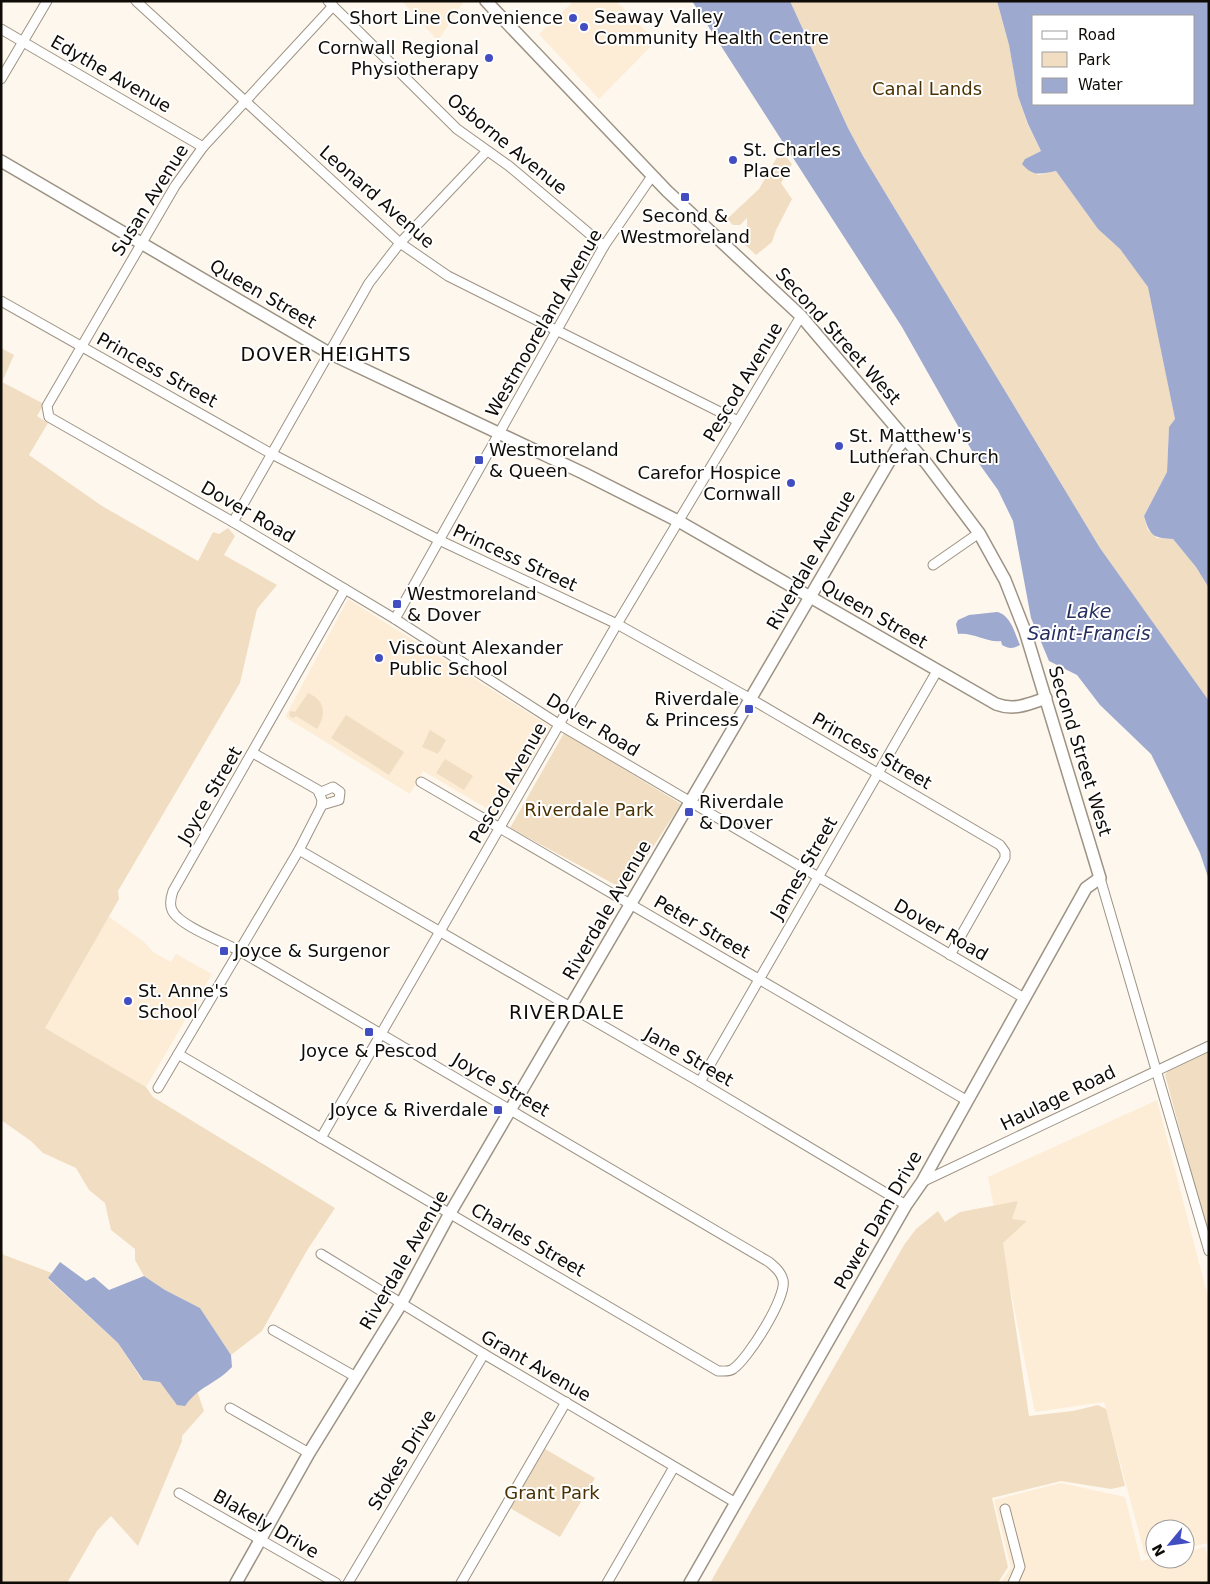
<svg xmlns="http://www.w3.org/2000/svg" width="1210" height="1584" font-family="'DejaVu Sans',sans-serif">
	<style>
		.built { fill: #fdedd6 }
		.green { fill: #f1dec2 }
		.water { fill: #9ea9cf; fill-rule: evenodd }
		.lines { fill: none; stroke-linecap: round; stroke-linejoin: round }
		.street-casing { stroke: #9d9384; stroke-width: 11 }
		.secondary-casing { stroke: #9d9384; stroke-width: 14 }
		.street { stroke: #fff; stroke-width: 9 }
		.secondary { stroke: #fff; stroke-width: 11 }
		.poi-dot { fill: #414dc1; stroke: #fff; stroke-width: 2 }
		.labels { text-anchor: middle; stroke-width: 4; stroke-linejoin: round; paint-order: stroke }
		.poi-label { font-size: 18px; fill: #0f0b06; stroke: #fff; text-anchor: start }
		.street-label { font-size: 18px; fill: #0f0b06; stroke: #fff }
		.park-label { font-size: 18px; fill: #4a3100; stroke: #fff }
		.neighbourhood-label { font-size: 19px; letter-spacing: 1px; fill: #0f0b06; stroke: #fff }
		.water-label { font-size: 19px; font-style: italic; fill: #262e60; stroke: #fff }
	</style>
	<rect width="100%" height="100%" fill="#fef7ed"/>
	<!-- built -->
	<g class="built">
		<path d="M402,1h62l-26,40z"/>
		<path d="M574,1h42l40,40 -57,58 -60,-65z"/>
		<path d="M348,599l203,128 -53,88 -75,-44 -13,23 -125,-77z"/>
		<path d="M108,916l36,26 9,10 18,10 5,-8 36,20 -66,113 -102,-59z"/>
		<path d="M1157,1100l52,201v242l-24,5v-19h-30v24l-10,2 -41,-153 -69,10 -47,-235z"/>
		<path d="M1061,1483l64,14 16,64 14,-3 30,1v-7l20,-5 4,17v19h-209l11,-15 -17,-68z"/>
	</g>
	<!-- green -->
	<g class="green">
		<path d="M790,1h207l12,44 9,51 10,29 13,26 -16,8 13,16 18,-4 42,58 22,20 29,38 26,132 -6,8 -2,45 -23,44 4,14 9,8 16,1 23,28 13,21v113l-109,-153 -237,-392 -15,-28z"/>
		<path d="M781,150l11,14 -11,19 11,16 -16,31 -4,12 -16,13 -13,-12 4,-8v-17l-7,7h-7l-6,-6 32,-30z"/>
		<path d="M1,348l13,7 -12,27 42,22 -7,12 11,7 -19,32 73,51 96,55 15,-29 6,2 9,-6 7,8 -11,19 53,30 -20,24 -17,74 -122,208 1,8 -74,129 101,59 7,10 182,111 -29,44 -44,79 -31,24 -31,-47 -35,-18 -21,-14 -9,-16v-11l-24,-19 -6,-27 -16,-13 -13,-22 -33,-15 -12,-12 -30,-21z"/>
		<path d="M308,693c17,7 19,21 9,36l-21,-13 -3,2 -3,-1 -1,-4 2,-2 4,1z"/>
		<path d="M346,715l58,37 -15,23 -58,-37z"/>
		<path d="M430,730l16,10 -8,14 -16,-7z"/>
		<path d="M564,733l117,71 -56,86 -115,-62z"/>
		<path d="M445,759l28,17 -9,14 -28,-17z"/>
		<path d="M1209,1050v188l-44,-163 3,-5z"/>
		<path d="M1018,1201l-6,18 15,2 -24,22 26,173 44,-5 25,-6 8,4 19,77 -14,3 -50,-8 -69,17 16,69 -10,16h-288l194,-338 12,-16 22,-18 7,11 15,-10z"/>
		<path d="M1,1251l3,4 48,18 -4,6 70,64 24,37 18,2 17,22 20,-13 7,20 -22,25v5l-44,105 -27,-30 -14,15 -30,52h-66z"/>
		<path d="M545,1449l50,29 -35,59 -50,-29z"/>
	</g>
	<!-- water -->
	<g class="water">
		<path d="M692,1h98l58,127 15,28 237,392 109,153v179l-9,-27 -49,-99 -51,-49 -23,-30 -28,-14 -18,-43 -18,-97 -15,-31 -18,-25 -78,-138z"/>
		<path d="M997,1h212v587l-13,-21 -23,-28c-20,-1 -23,-3 -29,-23l23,-44 2,-45 6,-8 -27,-132 -28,-38 -22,-20 -42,-58c-15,3 -23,6 -34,-7l3,-5 16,-8 -13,-27 -10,-28 -9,-51zM1194,16v88h-160v-88z"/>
		<path d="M997,612c14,3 18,22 23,33 -7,4 -11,4 -18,0l-1,-4c-14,2 -28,-9 -43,-7l-2,-10 2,-4 11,-5z"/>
		<path d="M60,1262l26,19 8,-4 15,13 35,-14 21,14 35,18 31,47 1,12c-16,17 -33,19 -47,39l-8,-1 -17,-23 -17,-2 -25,-37 -70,-65z"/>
	</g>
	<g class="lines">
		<!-- street casing -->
		<g class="street-casing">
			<g id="street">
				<path d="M136,1l264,242 48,33 290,145"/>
				<path d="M328,1l129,128 52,37 95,80"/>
				<path d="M333,6l-130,141 -28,39 -128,220 2,11 184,105 162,97 165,106 464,273"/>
				<path d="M1,29l202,118"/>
				<path d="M1,79l46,-78"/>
				<path d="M1,301l269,152 169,87 178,84 134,75 249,146 5,7v6l-55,97"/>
				<path d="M233,522l136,-239 31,-40 87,-92"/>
				<path d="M933,565l46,-32"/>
				<path d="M395,619l209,-373 48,-70"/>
				<path d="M421,782l545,318"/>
				<path d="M319,793l14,-6 7,5 -1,8 -17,5"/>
				<path d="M299,850l401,232 206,123"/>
				<path d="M1100,878l109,373"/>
				<path d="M178,1054l540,317c5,0 11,1 15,-2 15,-10 54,-72 50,-89 -2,-8 -8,-13 -14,-18l-531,-312c-15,-8 -60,-25 -66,-40 -3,-6 -1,-13 1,-19l172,-302"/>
				<path d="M700,1082l237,-411"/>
				<path d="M158,1088l141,-238 22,-43 1,-7 -4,-10 -65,-37"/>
				<path d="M321,1138l296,-514 184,-308"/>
				<path d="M922,1182l287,-136"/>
				<path d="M321,1254l163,100 252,149"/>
				<path d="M273,1330l83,47"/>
				<path d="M230,1408l79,45"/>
				<path d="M179,1493l157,90"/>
				<path d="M1005,1509l15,58 -7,16"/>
				<path d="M348,1583l136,-229"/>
				<path d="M461,1583l105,-181"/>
				<path d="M607,1583l67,-116"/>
			</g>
		</g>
		<!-- secondary casing -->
		<g class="secondary-casing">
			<g id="secondary">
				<path d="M486,1l181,190 134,125 126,148 52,69 26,47 20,51 75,247 -14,10 -164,294 -16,23 -216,378"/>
				<path d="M1,161l328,192 254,120 97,49 316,182c18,7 33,0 50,-6"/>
				<path d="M236,1583l73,-130 92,-149 49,-91 447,-765 9,-10"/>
			</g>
		</g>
		<!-- street -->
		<use href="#street" class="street"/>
		<!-- secondary -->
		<use href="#secondary" class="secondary"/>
	</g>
	<!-- markers -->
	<g class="poi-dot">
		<circle cx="573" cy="18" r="5"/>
		<circle cx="584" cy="27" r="5"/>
		<circle cx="489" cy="58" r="5"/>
		<circle cx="733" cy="160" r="5"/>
		<rect x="680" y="192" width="10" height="10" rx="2.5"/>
		<circle cx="839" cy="446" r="5"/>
		<rect x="474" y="455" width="10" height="10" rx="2.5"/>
		<circle cx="791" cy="483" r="5"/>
		<rect x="392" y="599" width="10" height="10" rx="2.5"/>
		<circle cx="379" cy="658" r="5"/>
		<rect x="744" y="704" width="10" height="10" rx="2.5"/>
		<rect x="684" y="807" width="10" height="10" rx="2.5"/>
		<rect x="219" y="946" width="10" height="10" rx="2.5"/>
		<circle cx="128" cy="1001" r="5"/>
		<rect x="364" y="1027" width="10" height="10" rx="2.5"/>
		<rect x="493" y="1105" width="10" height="10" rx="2.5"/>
	</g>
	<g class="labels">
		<!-- poi labels -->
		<g class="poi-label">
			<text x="594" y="23">Seaway Valley<tspan x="594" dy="21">Community Health Centre</tspan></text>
			<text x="563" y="24" text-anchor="end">Short Line Convenience</text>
			<text x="479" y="54" text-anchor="end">Cornwall Regional<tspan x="479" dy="21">Physiotherapy</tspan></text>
			<text x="743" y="156">St. Charles<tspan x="743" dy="21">Place</tspan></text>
			<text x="685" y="222" text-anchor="middle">Second &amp;<tspan x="685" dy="21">Westmoreland</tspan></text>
			<text x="849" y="442">St. Matthew's<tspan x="849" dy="21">Lutheran Church</tspan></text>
			<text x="489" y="456">Westmoreland<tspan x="489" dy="21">&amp; Queen</tspan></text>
			<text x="781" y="479" text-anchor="end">Carefor Hospice<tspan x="781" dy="21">Cornwall</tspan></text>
			<text x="407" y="600">Westmoreland<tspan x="407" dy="21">&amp; Dover</tspan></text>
			<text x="389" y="654">Viscount Alexander<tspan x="389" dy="21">Public School</tspan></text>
			<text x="739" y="705" text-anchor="end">Riverdale<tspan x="739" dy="21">&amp; Princess</tspan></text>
			<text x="699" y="808">Riverdale<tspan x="699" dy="21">&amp; Dover</tspan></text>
			<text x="234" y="957">Joyce &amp; Surgenor</text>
			<text x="138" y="997">St. Anne's<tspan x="138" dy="21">School</tspan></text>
			<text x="369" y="1057" text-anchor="middle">Joyce &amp; Pescod</text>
			<text x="488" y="1116" text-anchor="end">Joyce &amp; Riverdale</text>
		</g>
		<!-- street labels -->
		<g class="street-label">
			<text transform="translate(111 74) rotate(30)" y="6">Edythe Avenue</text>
			<text transform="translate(507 144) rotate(39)" y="6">Osborne Avenue</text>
			<text transform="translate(377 197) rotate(41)" y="6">Leonard Avenue</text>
			<text transform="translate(150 200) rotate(-58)" y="6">Susan Avenue</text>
			<text transform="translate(263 294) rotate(30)" y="6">Queen Street</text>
			<text transform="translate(544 323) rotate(-60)" y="6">Westmooreland Avenue</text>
			<text transform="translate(838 336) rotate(48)" y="6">Second Street West</text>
			<text transform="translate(157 370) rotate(29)" y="6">Princess Street</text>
			<text transform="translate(743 382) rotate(-59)" y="6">Pescod Avenue</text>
			<text transform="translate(248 512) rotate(30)" y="6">Dover Road</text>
			<text transform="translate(515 558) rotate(25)" y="6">Princess Street</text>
			<text transform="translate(811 560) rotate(-60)" y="6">Riverdale Avenue</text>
			<text transform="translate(874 614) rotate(30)" y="6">Queen Street</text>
			<text transform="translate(593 725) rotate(31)" y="6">Dover Road</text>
			<text transform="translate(872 751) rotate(30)" y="6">Princess Street</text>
			<text transform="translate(1080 751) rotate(73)" y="6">Second Street West</text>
			<text transform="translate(508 783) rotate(-60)" y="6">Pescod Avenue</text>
			<text transform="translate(210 795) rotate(-60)" y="6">Joyce Street</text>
			<text transform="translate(804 868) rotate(-60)" y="6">James Street</text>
			<text transform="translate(607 910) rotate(-60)" y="6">Riverdale Avenue</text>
			<text transform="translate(702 927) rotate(30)" y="6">Peter Street</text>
			<text transform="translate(941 930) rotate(30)" y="6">Dover Road</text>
			<text transform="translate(689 1057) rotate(30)" y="6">Jane Street</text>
			<text transform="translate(501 1085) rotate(30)" y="6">Joyce Street</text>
			<text transform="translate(1058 1098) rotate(-26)" y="6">Haulage Road</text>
			<text transform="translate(878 1220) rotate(-60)" y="6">Power Dam Drive</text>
			<text transform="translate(528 1240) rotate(30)" y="6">Charles Street</text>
			<text transform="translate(404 1260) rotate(-60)" y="6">Riverdale Avenue</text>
			<text transform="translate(536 1366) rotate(30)" y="6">Grant Avenue</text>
			<text transform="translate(402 1460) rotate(-59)" y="6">Stokes Drive</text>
			<text transform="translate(266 1524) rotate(30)" y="6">Blakely Drive</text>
		</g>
		<!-- park labels -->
		<g class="park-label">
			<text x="927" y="95">Canal Lands</text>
			<text x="589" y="816">Riverdale Park</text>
			<text x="552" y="1499">Grant Park</text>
		</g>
		<!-- neighbourhood labels -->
		<g class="neighbourhood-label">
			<text x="326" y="361">DOVER HEIGHTS</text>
			<text x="567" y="1019">RIVERDALE</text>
		</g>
		<!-- water labels -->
		<g class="water-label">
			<text x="1089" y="618">Lake<tspan x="1089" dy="22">Saint-Francis</tspan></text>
		</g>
	</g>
	<!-- border -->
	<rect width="1210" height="1584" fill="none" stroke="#0f0b06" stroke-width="5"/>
	<!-- legend -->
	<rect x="1032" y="15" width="162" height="90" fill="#ffffff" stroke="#9f9d9b"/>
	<rect x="1042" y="31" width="25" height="8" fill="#ffffff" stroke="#9f9d9b"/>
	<text x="1078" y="40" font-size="15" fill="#0f0b06">Road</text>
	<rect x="1042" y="52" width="25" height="15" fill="#f1dec2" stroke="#9f9d9b"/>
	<text x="1078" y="65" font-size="15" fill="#0f0b06">Park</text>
	<rect x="1042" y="78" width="25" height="15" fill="#9ea9cf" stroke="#9f9d9b"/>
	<text x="1078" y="90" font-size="15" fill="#0f0b06">Water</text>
	<!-- north arrow -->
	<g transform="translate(1170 1544) rotate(241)"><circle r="24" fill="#ffffff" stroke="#9f9d9b"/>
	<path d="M0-4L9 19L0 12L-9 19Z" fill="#414dc1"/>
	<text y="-8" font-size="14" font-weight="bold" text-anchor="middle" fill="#0f0b06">N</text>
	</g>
</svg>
